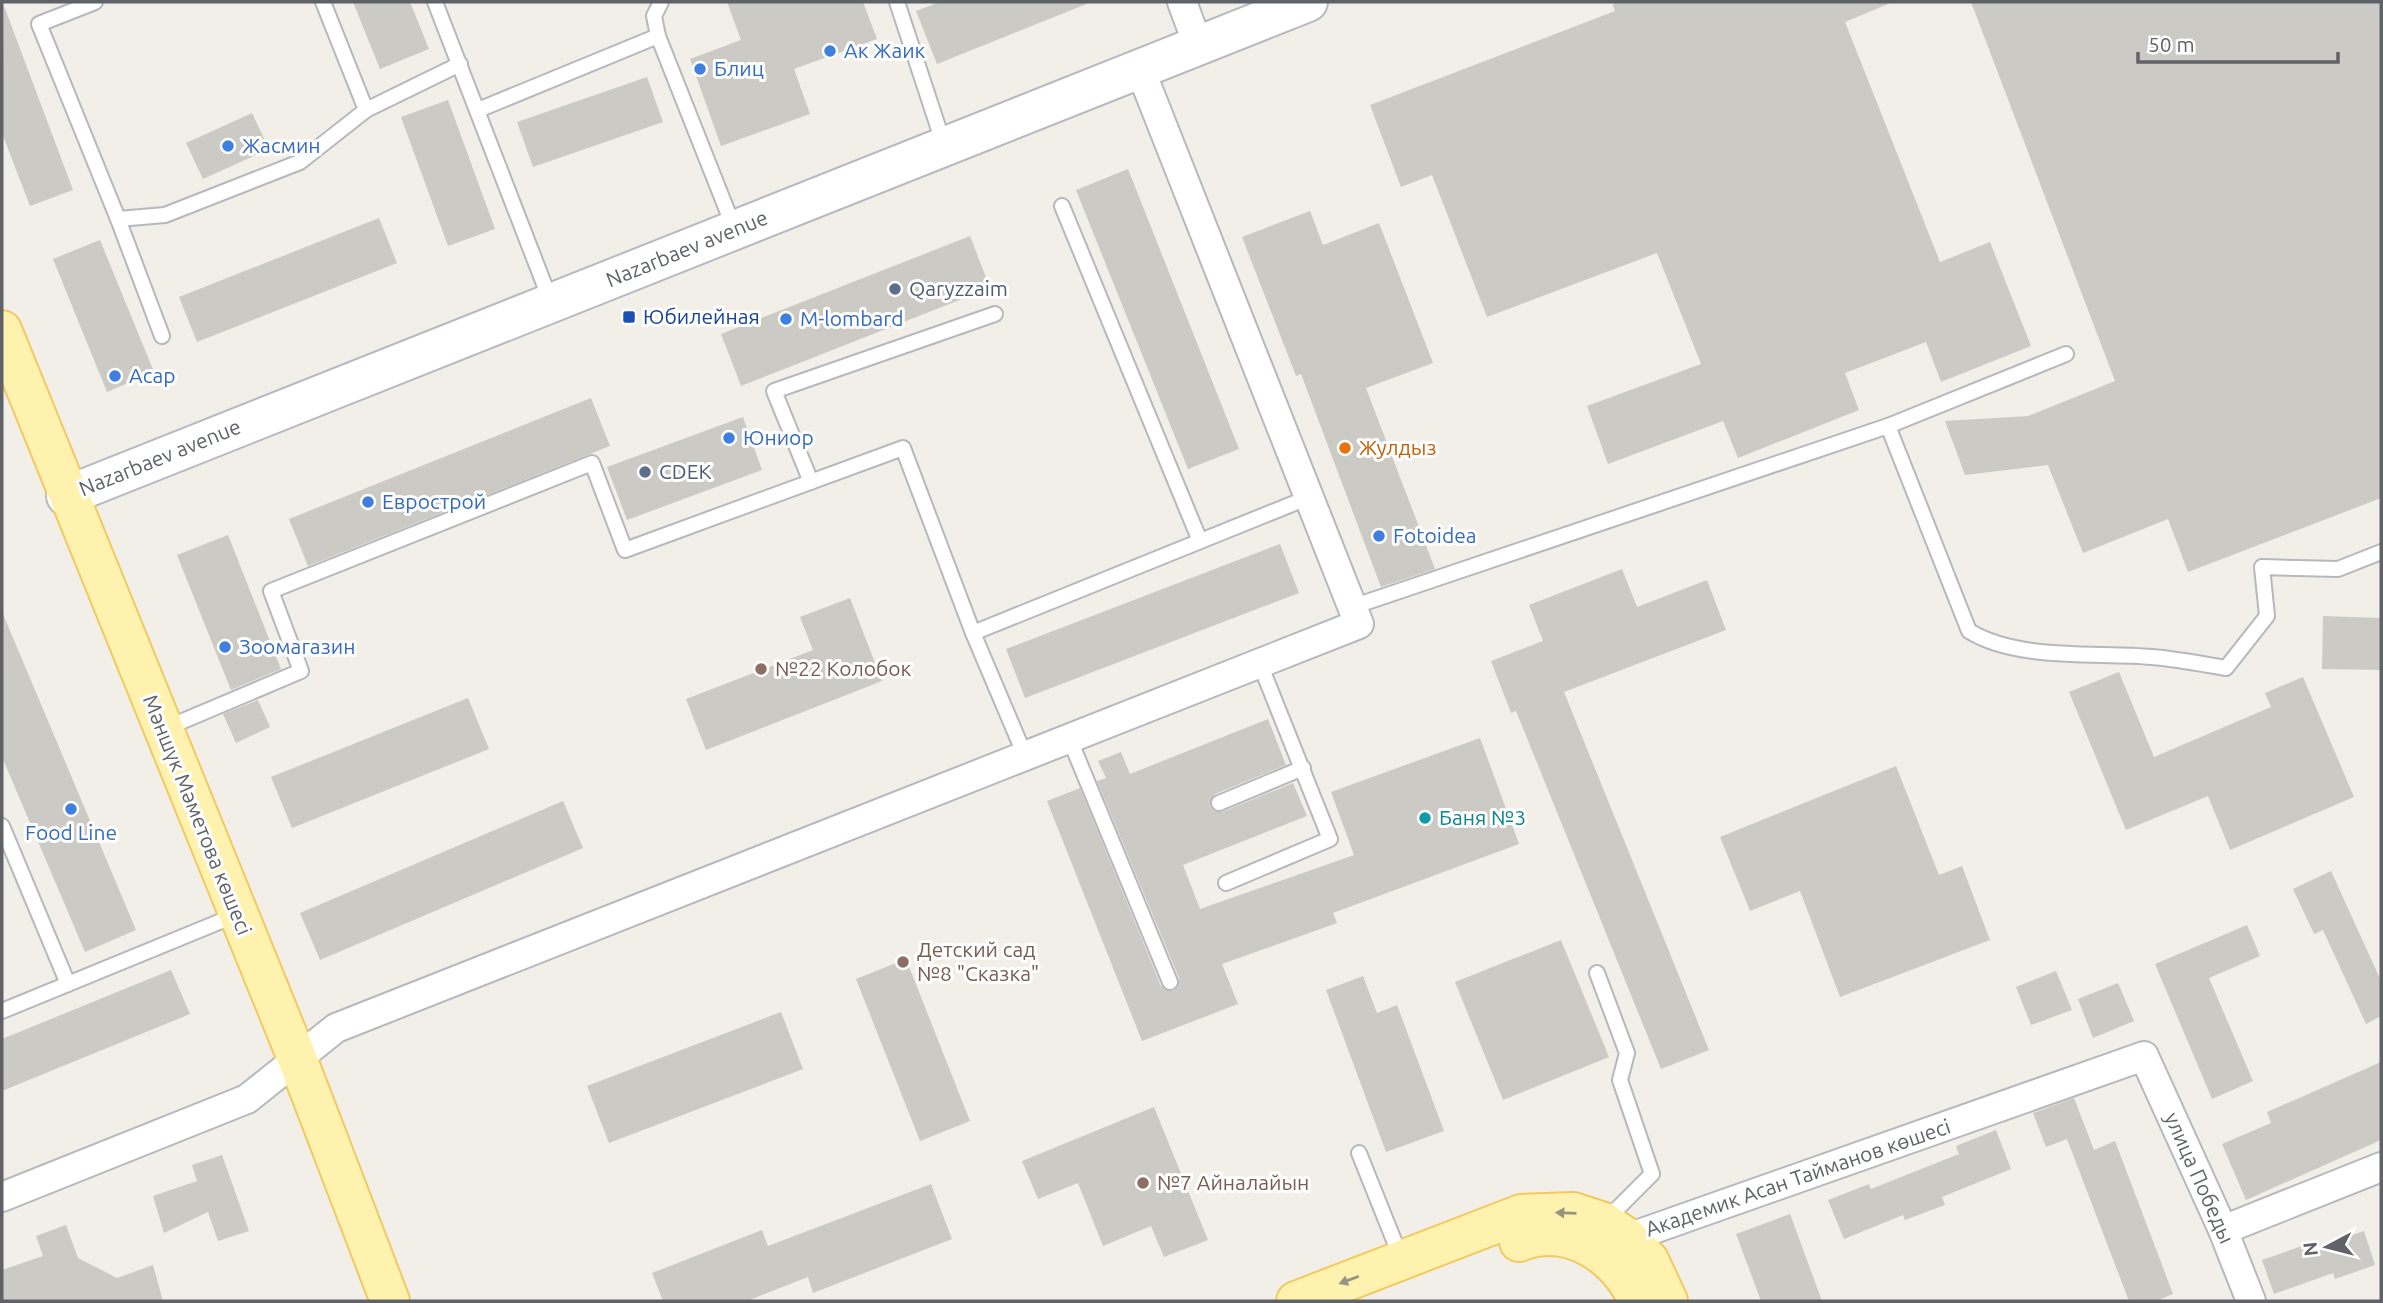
<svg xmlns="http://www.w3.org/2000/svg" width="2383" height="1303" font-family="Ubuntu,sans-serif">
	<style>
		.building { fill: #cccac5 }
		.lines { fill: none; stroke-linecap: round; stroke-linejoin: round }
		.lane-casing { stroke: #b5b8bc; stroke-width: 18 }
		.street-casing { stroke: #b5b8bc; stroke-width: 32 }
		.secondary-casing { stroke: #b6babf; stroke-width: 42 }
		.primary-casing { stroke: #f2c960; stroke-width: 42 }
		.lane { stroke: #fff; stroke-width: 14 }
		.street { stroke: #fff; stroke-width: 28 }
		.secondary { stroke: #fff; stroke-width: 38 }
		.primary { stroke: #fff2af; stroke-width: 38 }
		.oneway { fill: #979581 }
		.shop-dot { fill: #3f7fe0; stroke: #fff; stroke-width: 2.5 }
		.service-dot { fill: #5c6f8a; stroke: #fff; stroke-width: 2.5 }
		.transit-dot { fill: #1a4fb4; stroke: #fff; stroke-width: 2.5 }
		.food-dot { fill: #e8710a; stroke: #fff; stroke-width: 2.5 }
		.education-dot { fill: #8d6e63; stroke: #fff; stroke-width: 2.5 }
		.culture-dot { fill: #0f9aa8; stroke: #fff; stroke-width: 2.5 }
		.labels { text-anchor: middle; stroke-width: 6; stroke-linejoin: round; paint-order: stroke }
		.shop-label { font-size: 21px; fill: #366cbe; stroke: #fff; text-anchor: start }
		.street-label { font-size: 21px; fill: #5f6368; stroke: #fff }
		.service-label { font-size: 21px; fill: #4e5e75; stroke: #fff; text-anchor: start }
		.transit-label { font-size: 21px; fill: #164399; stroke: #fff; text-anchor: start }
		.food-label { font-size: 21px; fill: #c56008; stroke: #fff; text-anchor: start }
		.education-label { font-size: 21px; fill: #785e54; stroke: #fff; text-anchor: start }
		.culture-label { font-size: 21px; fill: #0d838f; stroke: #fff; text-anchor: start }
	</style>
	<rect width="100%" height="100%" fill="#f1efe8"/>
	<!-- building -->
	<g class="building">
		<path d="M353,2h57l19,47 -49,20z"/>
		<path d="M727,2h136l14,37 -83,30 16,45 -89,32 -31,-87 51,-19z"/>
		<path d="M940,2h149v1l-152,61 -21,-53z"/>
		<path d="M1612,2h281l-48,20 95,240 50,-20 41,104 -90,36 -15,-40 -81,31 14,37 -121,48 -15,-37 -115,43 -21,-58 114,-42 -44,-111 -170,64 -55,-142 -31,12 -31,-82 245,-94z"/>
		<path d="M1971,2h410v496l-193,74 -20,-53 -85,34 -35,-88 -83,10 -20,-54 83,-5 87,-35z"/>
		<path d="M4,6l69,184 -43,16 -28,-73z"/>
		<path d="M647,77l16,45 -130,45 -16,-45z"/>
		<path d="M448,100l47,129 -47,17 -47,-129z"/>
		<path d="M252,113l17,36 -66,30 -17,-36z"/>
		<path d="M1128,169l111,280 -51,20 -112,-279z"/>
		<path d="M1310,211l13,34 56,-22 54,140 -67,25 69,181 -54,18 -80,-213 -5,2 -54,-139z"/>
		<path d="M379,218l18,45 -200,79 -18,-45z"/>
		<path d="M970,236l20,52 -249,98 -20,-52z"/>
		<path d="M100,240l54,132 -47,20 -54,-133z"/>
		<path d="M591,398l19,48 -302,120 -19,-47z"/>
		<path d="M743,417l19,53 -135,50 -20,-53z"/>
		<path d="M228,535l53,134 -50,21 -54,-135z"/>
		<path d="M1280,544l19,49 -274,105 -19,-49z"/>
		<path d="M1622,569l15,38 70,-27 19,50 -162,62 145,358 -48,19 -145,-358 -5,2 -20,-52 52,-20 -14,-36z"/>
		<path d="M850,598l32,83 -176,69 -20,-51 127,-49 -13,-33z"/>
		<path d="M3,614l133,316 -51,22 -83,-195z"/>
		<path d="M2323,616l58,2v52l-59,-1z"/>
		<path d="M2119,672l35,85 117,-50 -6,-14 38,-16 51,120 -124,53 -22,-54 -82,34 -57,-138z"/>
		<path d="M468,698l21,51 -197,79 -21,-51z"/>
		<path d="M258,700l12,27 -34,16 -13,-29z"/>
		<path d="M1268,719l18,46 -71,29 -5,12 4,5 8,1 71,-29 14,33 -124,49 17,44 154,-54 -23,-63 149,-54 39,106 -186,69 4,10 -115,41 16,40 -96,37 -95,-240 33,-13 81,198 12,5 5,-4 1,-9 -82,-197 9,-3 -8,-17 23,-9 9,22z"/>
		<path d="M1896,766l43,109 23,-9 28,74 -150,57 -40,-106 -50,20 -30,-74z"/>
		<path d="M563,801l20,47 -263,112 -20,-47z"/>
		<path d="M2331,871l50,110v35l-15,8 -43,-94 -9,4 -21,-45z"/>
		<path d="M2247,925l13,31 -51,22 44,103 -41,18 -57,-135z"/>
		<path d="M1561,940l48,117 -106,43 -48,-118z"/>
		<path d="M906,959l64,162 -50,20 -64,-162z"/>
		<path d="M171,970l19,44 -188,77v-52z"/>
		<path d="M2056,971l16,39 -41,15 -15,-38z"/>
		<path d="M1363,976l14,37 20,-8 47,126 -58,21 -60,-162z"/>
		<path d="M2118,983l16,38 -41,17 -15,-39z"/>
		<path d="M781,1012l22,57 -194,74 -22,-57z"/>
		<path d="M2381,1062v78l-135,60 -24,-56 49,-21 -4,-11z"/>
		<path d="M2074,1098l20,52 21,-9 58,153 -17,7h-27l-62,-162 -21,8 -13,-34z"/>
		<path d="M1154,1107l54,133 -44,17 -13,-31 -48,20 -25,-63 -40,16 -16,-38z"/>
		<path d="M1996,1130l15,39 -69,28 3,8 -40,15 -2,-5 -59,24 -16,-39 41,-16 2,5 88,-35 -3,-8z"/>
		<path d="M222,1155l27,76 -31,10 -10,-29 -44,21 -11,-37 44,-15 -5,-16z"/>
		<path d="M931,1184l21,55 -139,54 -5,-16 -61,24h-84l-11,-28 110,-43 6,16z"/>
		<path d="M1790,1214l32,87h-61l-25,-67z"/>
		<path d="M66,1225l12,33 39,20 36,-13 10,36h-161v-31l41,-14 -7,-20z"/>
		<path d="M2364,1231l11,34 -40,14 -2,-6 -59,21 -12,-34 40,-14 2,5z"/>
	</g>
	<g class="lines">
		<!-- lane casing -->
		<g class="lane-casing">
			<g id="lane">
				<path d="M95,2l-56,22 79,195 47,-4 135,-53 66,-52 94,-46"/>
				<path d="M323,2l43,108"/>
				<path d="M435,2l116,300"/>
				<path d="M897,2l47,143"/>
				<path d="M658,36l-4,-20 7,-14"/>
				<path d="M478,110l180,-74 76,192"/>
				<path d="M1062,206l138,335"/>
				<path d="M118,219l44,117"/>
				<path d="M2066,354l-178,72 81,205c49,30 126,21 183,26 25,2 50,7 74,11l41,-52 -5,-49 76,2 43,-17"/>
				<path d="M811,482l-37,-91 221,-77"/>
				<path d="M1352,607l536,-181"/>
				<path d="M164,729l137,-58 -30,-80 321,-128 33,87 278,-102 70,185"/>
				<path d="M1070,740l100,242"/>
				<path d="M1026,758l-53,-125 334,-135"/>
				<path d="M1219,803l84,-35"/>
				<path d="M2,826l66,158"/>
				<path d="M1226,883l104,-44 -70,-175"/>
				<path d="M1597,973l30,80 -7,27 32,94 -47,47"/>
				<path d="M2,1011l234,-96"/>
				<path d="M1359,1153l42,105"/>
			</g>
		</g>
		<!-- street casing -->
		<g class="street-casing">
			<g id="street">
				<path d="M1182,2l16,43"/>
				<path d="M2,1197l245,-98 89,-71 1023,-404 -219,-555"/>
				<path d="M2223,1230l158,-63"/>
				<path d="M1628,1238l516,-182 79,174 28,71"/>
			</g>
		</g>
		<!-- secondary casing -->
		<g class="secondary-casing">
			<path id="secondary" d="M66,496l1242,-494"/>
		</g>
		<!-- primary casing -->
		<g class="primary-casing">
			<g id="primary">
				<path d="M2,330l295,728 93,243"/>
				<path d="M1519,1242c50,-20 100,14 119,59"/>
				<path d="M1296,1301l225,-87 52,-2 31,10 24,16 21,22 19,41"/>
			</g>
		</g>
		<!-- lane -->
		<use href="#lane" class="lane"/>
		<!-- street -->
		<use href="#street" class="street"/>
		<!-- secondary -->
		<use href="#secondary" class="secondary"/>
		<!-- primary -->
		<use href="#primary" class="primary"/>
	</g>
	<!-- one-way arrows -->
	<defs><path id="oneway-solid" d="M-6-.8H1V-3.2L6.5 0L1 3.2V.8H-6Z" transform="scale(1.75)"/></defs>
	<g class="oneway">
		<use href="#oneway-solid" transform="translate(1566 1213) rotate(-178)"/>
		<use href="#oneway-solid" transform="translate(1349 1280) rotate(159)"/>
	</g>
	<!-- markers -->
	<g class="shop-dot">
		<circle cx="830" cy="51" r="7"/>
		<circle cx="700" cy="69" r="7"/>
		<circle cx="228" cy="146" r="7"/>
		<circle cx="786" cy="319" r="7"/>
		<circle cx="115" cy="376" r="7"/>
		<circle cx="729" cy="438" r="7"/>
		<circle cx="368" cy="502" r="7"/>
		<circle cx="1379" cy="536" r="7"/>
		<circle cx="225" cy="647" r="7"/>
		<circle cx="71" cy="809" r="7"/>
	</g>
	<g class="service-dot">
		<circle cx="895" cy="289" r="7"/>
		<circle cx="645" cy="472" r="7"/>
	</g>
	<rect class="transit-dot" x="622" y="310" width="14" height="14" rx="3.5"/>
	<circle class="food-dot" cx="1345" cy="448" r="7"/>
	<g class="education-dot">
		<circle cx="761" cy="669" r="7"/>
		<circle cx="903" cy="962" r="7"/>
		<circle cx="1143" cy="1183" r="7"/>
	</g>
	<circle class="culture-dot" cx="1425" cy="818" r="7"/>
	<g class="labels">
		<!-- shop labels -->
		<g class="shop-label">
			<text x="844" y="58">Ак Жаик</text>
			<text x="714" y="76">Блиц</text>
			<text x="242" y="153">Жасмин</text>
			<text x="800" y="326">M-lombard</text>
			<text x="129" y="383">Асар</text>
			<text x="743" y="445">Юниор</text>
			<text x="382" y="509">Еврострой</text>
			<text x="1393" y="543">Fotoidea</text>
			<text x="239" y="654">Зоомагазин</text>
			<text x="71" y="840" text-anchor="middle">Food Line</text>
		</g>
		<!-- street labels -->
		<g class="street-label">
			<text transform="translate(687 249) rotate(-22)" y="7">Nazarbaev avenue</text>
			<text transform="translate(160 458) rotate(-22)" y="7">Nazarbaev avenue</text>
			<text transform="translate(197 815) rotate(68)" y="7">Мәншүк Мәметова көшесі</text>
			<text transform="translate(1798 1178) rotate(-19)" y="7">Академик Асан Тайманов көшесі</text>
			<text transform="translate(2199 1178) rotate(66)" y="7">улица Победы</text>
		</g>
		<!-- service labels -->
		<g class="service-label">
			<text x="909" y="296">Qaryzzaim</text>
			<text x="659" y="479">CDEK</text>
		</g>
		<!-- transit labels -->
		<g class="transit-label">
			<text x="643" y="324">Юбилейная</text>
		</g>
		<!-- food labels -->
		<g class="food-label">
			<text x="1359" y="455">Жулдыз</text>
		</g>
		<!-- education labels -->
		<g class="education-label">
			<text x="775" y="676">№22 Колобок</text>
			<text x="917" y="957">Детский сад<tspan x="917" dy="24">№8 "Сказка"</tspan></text>
			<text x="1157" y="1190">№7 Айналайын</text>
		</g>
		<!-- culture labels -->
		<g class="culture-label">
			<text x="1439" y="825">Баня №3</text>
		</g>
	</g>
	<!-- border -->
	<rect width="2383" height="1303" fill="none" stroke="#5f6368" stroke-width="7"/>
	<!-- north arrow -->
	<g transform="translate(2327 1247) rotate(263)" stroke="#ffffff" stroke-width="5" paint-order="stroke">
	<path d="M0-5L12 26L0 18L-12 26Z" fill="#5f6368"/>
	<text y="-10" font-size="19" font-weight="bold" text-anchor="middle" fill="#5f6368">N</text>
	</g>
	<!-- scale -->
	<path d="M2138 52v10h200v-10" fill="none" stroke="#5f6368" stroke-width="3.5"/>
	<text x="2148" y="52" font-size="21" fill="#5f6368" stroke="#ffffff" stroke-width="5" paint-order="stroke">50 m</text>
</svg>
